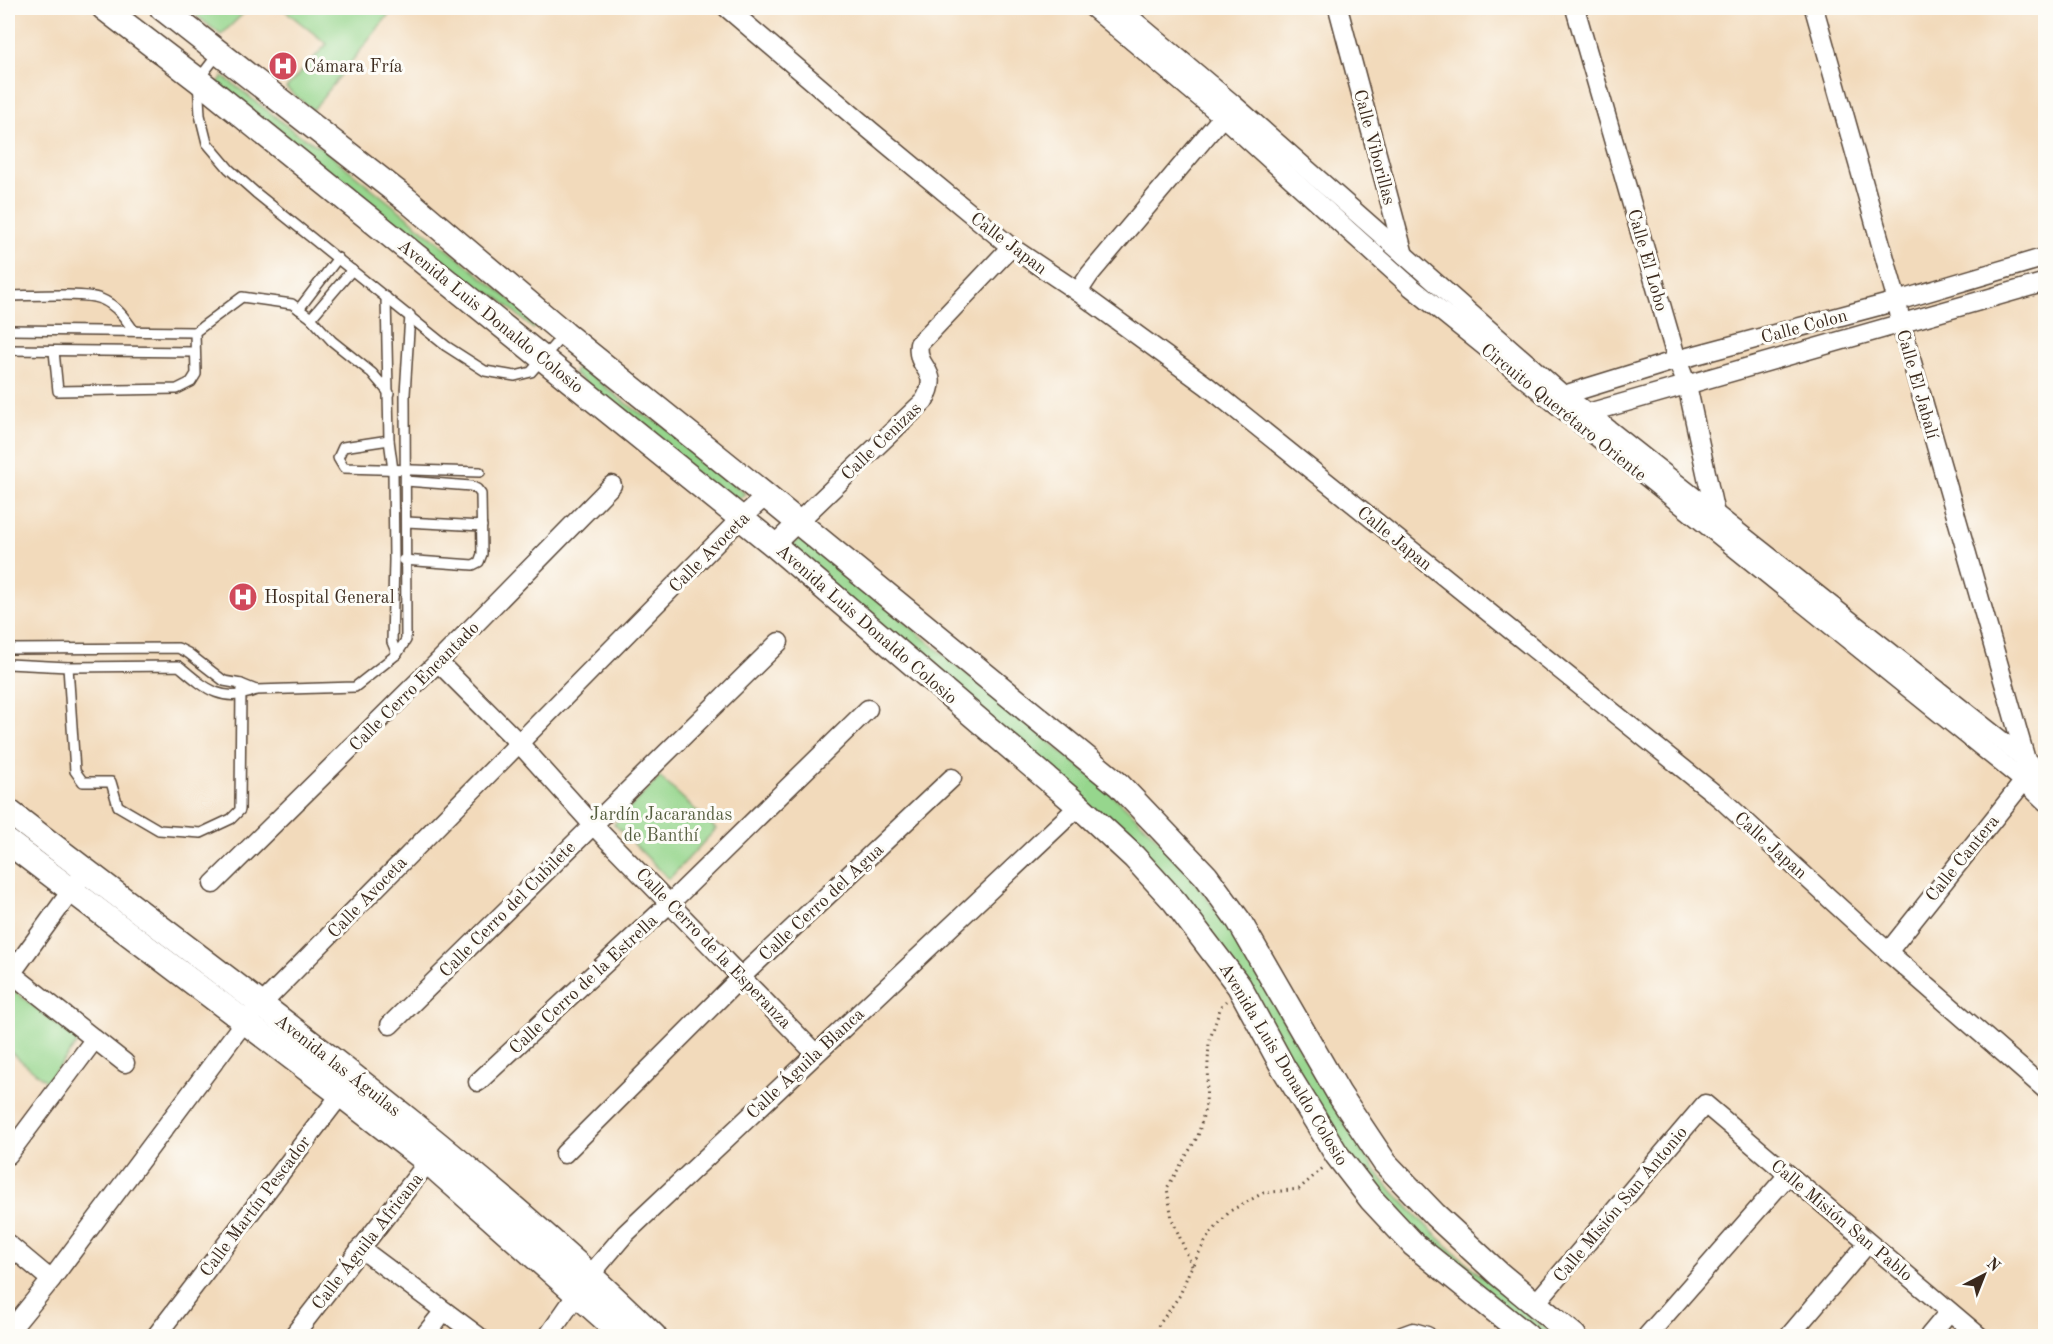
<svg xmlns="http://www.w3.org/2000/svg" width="2053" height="1344" font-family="'Old Standard TT',serif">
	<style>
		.green { fill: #96d68d; stroke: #688056; stroke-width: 1.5 }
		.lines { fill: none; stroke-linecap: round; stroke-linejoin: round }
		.service-casing { stroke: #564436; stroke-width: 12 }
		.minor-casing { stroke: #564436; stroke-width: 21 }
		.tertiary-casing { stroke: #564436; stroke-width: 27 }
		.path { stroke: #564436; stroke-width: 3; stroke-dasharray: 1.5 4.5; stroke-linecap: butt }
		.service { stroke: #fff; stroke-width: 9 }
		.minor { stroke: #fff; stroke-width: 18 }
		.tertiary { stroke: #fff; stroke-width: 24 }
		.labels { text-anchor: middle; stroke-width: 6; stroke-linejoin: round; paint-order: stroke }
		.poi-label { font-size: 18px; fill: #3b2a1e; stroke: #fdfcf7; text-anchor: start }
		.street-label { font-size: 18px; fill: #3b2a1e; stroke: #fdfcf7 }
		.park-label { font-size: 18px; fill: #565e3f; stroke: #fdfcf7 }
	</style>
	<rect width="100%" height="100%" fill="#fdfcf7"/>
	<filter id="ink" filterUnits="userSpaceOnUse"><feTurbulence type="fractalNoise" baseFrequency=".0167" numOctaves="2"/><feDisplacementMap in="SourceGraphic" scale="12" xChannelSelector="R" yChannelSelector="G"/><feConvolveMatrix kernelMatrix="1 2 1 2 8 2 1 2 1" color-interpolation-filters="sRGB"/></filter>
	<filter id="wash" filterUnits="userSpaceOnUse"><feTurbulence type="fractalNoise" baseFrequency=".008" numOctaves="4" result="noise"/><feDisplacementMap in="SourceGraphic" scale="24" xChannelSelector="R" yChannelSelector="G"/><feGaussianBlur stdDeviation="1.35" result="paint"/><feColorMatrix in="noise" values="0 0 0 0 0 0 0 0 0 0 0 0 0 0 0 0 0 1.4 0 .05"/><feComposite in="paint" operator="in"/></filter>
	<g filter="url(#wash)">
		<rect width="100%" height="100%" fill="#f2dabb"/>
		<!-- green -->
		<g class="green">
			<path d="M187,8h62l-28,27z"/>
			<path d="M282,8h112l-81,102 -27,-22 41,-44z"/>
			<path d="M223,76l73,57 27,16 216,174 -6,6 -33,-30 -43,-23 -239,-193z"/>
			<path d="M579,364c27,23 52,47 84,61l82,69 -13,10 -158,-131z"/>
			<path d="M801,536c73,61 146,121 219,182 60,49 123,98 171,159 74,94 120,206 191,302 8,10 18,19 27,29 44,47 96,87 146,128h-17l-123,-104 -63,-71 -150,-241 -413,-370z"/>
			<path d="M660,777l56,52 -47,50 -55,-55z"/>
			<path d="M14,991l65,50 -32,41 -39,-32v-50z"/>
		</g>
	</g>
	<g filter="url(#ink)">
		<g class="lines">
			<!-- service casing -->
			<g class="service-casing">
				<g id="service">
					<path d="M218,54l-20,26 2,35 7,28 22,26 27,24 190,153 39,25 30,5 16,-4 32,-37"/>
					<path d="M8,296c19,0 78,-4 93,3 15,6 24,19 33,32"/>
					<path d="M386,297l3,143 4,30 1,90 -2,82 5,12"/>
					<path d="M299,309l39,-51"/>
					<path d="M311,318l41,-48"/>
					<path d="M8,330l187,2"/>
					<path d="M8,350l187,2"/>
					<path d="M54,351l4,40 119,-2 14,-7 5,-8 -1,-42 47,-35 50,7 19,14 21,23 40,32 17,20"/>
					<path d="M389,440l-46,7 -5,11 6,10 136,4"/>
					<path d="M406,522l76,4"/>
					<path d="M403,560l70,5 6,-3 3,-8 -1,-60 -4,-5 -6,-3 -65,-5"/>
					<path d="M8,649l170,-1 10,5 36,28 17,3 15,6"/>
					<path d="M8,664l60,3 111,-1c25,21 43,39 77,24l99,-3 42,-33 9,-14 -1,-246 5,-79"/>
					<path d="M68,667l7,104 8,11h28l7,24 41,24 42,3 30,-14 9,-9 1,-126"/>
				</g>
			</g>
			<!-- minor casing -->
			<g class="minor-casing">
				<g id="minor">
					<path d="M727,8l144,123 140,116 67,45 129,94 514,413 167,153 158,138"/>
					<path d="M1093,8l129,108 189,171 613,494 22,21"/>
					<path d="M1119,8l114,96 329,290 26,19 438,347 20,18"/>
					<path d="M1338,8l66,247"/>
					<path d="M1575,8l102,352 10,25 28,129"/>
					<path d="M1814,8l83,293 4,23 125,436 -2,21 -136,171"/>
					<path d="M1078,292l12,-18 140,-166"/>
					<path d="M1554,398l123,-38 220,-59 149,-44"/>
					<path d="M1581,417l7,-4 458,-131"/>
					<path d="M774,545l150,-144c19,-32 -9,-30 -5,-57l92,-97"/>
					<path d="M438,662l80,80 74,82 223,229"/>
					<path d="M213,884l225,-222 174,-177"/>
					<path d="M11,973l114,90"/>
					<path d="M8,978l71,-98"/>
					<path d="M390,1025l389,-383"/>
					<path d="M478,1082l192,-179 198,-194"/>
					<path d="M564,1154l178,-178 210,-198"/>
					<path d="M8,1155l86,-115"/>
					<path d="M8,1244l43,36"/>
					<path d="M360,1248l118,88"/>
					<path d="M1535,1304l170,-200 274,232"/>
					<path d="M8,1333l43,-53 193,-258 496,-503 26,-23"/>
					<path d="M156,1336l192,-251"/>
					<path d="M293,1336l142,-183"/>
					<path d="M424,1336l20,-25"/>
					<path d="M548,1336l43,-62 34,-40 454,-428"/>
					<path d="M1402,1336l11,-4 14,4"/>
					<path d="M1647,1336l141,-161"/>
					<path d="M1789,1336l79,-93"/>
					<path d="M1929,1336l20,-24"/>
				</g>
			</g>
			<!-- tertiary casing -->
			<g class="tertiary-casing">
				<g id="tertiary">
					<path d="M104,8l94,72 576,465 305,261 55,51 41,45 64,84 44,81 54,88 34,44 43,46 113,91"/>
					<path d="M162,8l245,192 158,134 201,162 353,289 87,91 33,45 100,173 46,69 50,52 64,59 75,62"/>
					<path d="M8,811c219,170 448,331 646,525"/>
					<path d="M8,842l332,252 88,68 196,174"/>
				</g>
			</g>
			<!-- path -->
			<g class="path">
				<path d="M1192,1266l-20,-47 -5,-31 31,-52 8,-32 3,-62 12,-36 5,-5"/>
				<path d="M1151,1336l29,-41 9,-23 18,-34 23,-27 33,-18 36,-4 25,-22"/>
			</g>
			<!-- service -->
			<use href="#service" class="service"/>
			<!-- minor -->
			<use href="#minor" class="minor"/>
			<!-- tertiary -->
			<use href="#tertiary" class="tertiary"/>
		</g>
	</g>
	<!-- icons -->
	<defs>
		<g id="hospital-disc" transform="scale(1.5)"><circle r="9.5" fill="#d1495b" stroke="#fdfcf7"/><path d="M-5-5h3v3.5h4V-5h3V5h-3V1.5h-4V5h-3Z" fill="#fff"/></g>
	</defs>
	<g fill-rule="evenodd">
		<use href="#hospital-disc" x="283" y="66"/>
		<use href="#hospital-disc" x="243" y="597"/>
	</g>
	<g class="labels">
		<!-- poi labels -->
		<g class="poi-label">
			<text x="304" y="72">Cámara Fría</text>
			<text x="264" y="603">Hospital General</text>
		</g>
		<!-- street labels -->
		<g class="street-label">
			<text transform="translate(1375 147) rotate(75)" y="6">Calle Viborillas</text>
			<text transform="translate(1009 243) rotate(37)" y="6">Calle Japan</text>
			<text transform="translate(1648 260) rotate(74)" y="6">Calle El Lobo</text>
			<text transform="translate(491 316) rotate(39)" y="6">Avenida Luis Donaldo Colosio</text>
			<text transform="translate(1804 326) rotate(-15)" y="6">Calle Colon</text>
			<text transform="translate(1918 384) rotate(74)" y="6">Calle El Jabalí</text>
			<text transform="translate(1564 412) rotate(39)" y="6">Circuito Querétaro Oriente</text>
			<text transform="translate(881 441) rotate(-44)" y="6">Calle Cenizas</text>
			<text transform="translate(1395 538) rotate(39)" y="6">Calle Japan</text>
			<text transform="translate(709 552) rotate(-45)" y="6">Calle Avoceta</text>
			<text transform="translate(867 624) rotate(41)" y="6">Avenida Luis Donaldo Colosio</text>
			<text transform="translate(414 686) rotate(-45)" y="6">Calle Cerro Encantado</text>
			<text transform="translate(1771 845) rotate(42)" y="6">Calle Japan</text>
			<text transform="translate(1962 858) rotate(-51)" y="6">Calle Cantera</text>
			<text transform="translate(367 897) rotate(-46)" y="6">Calle Avoceta</text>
			<text transform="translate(821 902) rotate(-43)" y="6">Calle Cerro del Agua</text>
			<text transform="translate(507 909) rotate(-45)" y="6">Calle Cerro del Cubilete</text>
			<text transform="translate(714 948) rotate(46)" y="6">Calle Cerro de la Esperanza</text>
			<text transform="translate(583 984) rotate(-43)" y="6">Calle Cerro de la Estrella</text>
			<text transform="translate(805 1063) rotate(-43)" y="6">Calle Águila Blanca</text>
			<text transform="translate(1284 1064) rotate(59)" y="6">Avenida Luis Donaldo Colosio</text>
			<text transform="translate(338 1065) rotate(38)" y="6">Avenida las Águilas</text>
			<text transform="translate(1620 1204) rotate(-50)" y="6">Calle Misión San Antonio</text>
			<text transform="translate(255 1206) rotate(-53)" y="6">Calle Martín Pescador</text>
			<text transform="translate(1842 1220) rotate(40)" y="6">Calle Misión San Pablo</text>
			<text transform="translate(367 1241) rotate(-52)" y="6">Calle Águila Africana</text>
		</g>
		<!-- park labels -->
		<g class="park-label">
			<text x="661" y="820">Jardín Jacarandas<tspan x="661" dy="21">de Banthí</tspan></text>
		</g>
	</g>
	<!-- margin -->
	<rect width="2053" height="1344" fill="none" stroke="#fdfcf7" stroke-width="30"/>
	<!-- north arrow -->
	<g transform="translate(1984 1275) rotate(42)" stroke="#fdfcf7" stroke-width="4.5" paint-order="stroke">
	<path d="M0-4.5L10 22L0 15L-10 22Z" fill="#3b2a1e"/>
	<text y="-9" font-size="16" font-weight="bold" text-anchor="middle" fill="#3b2a1e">N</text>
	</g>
</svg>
